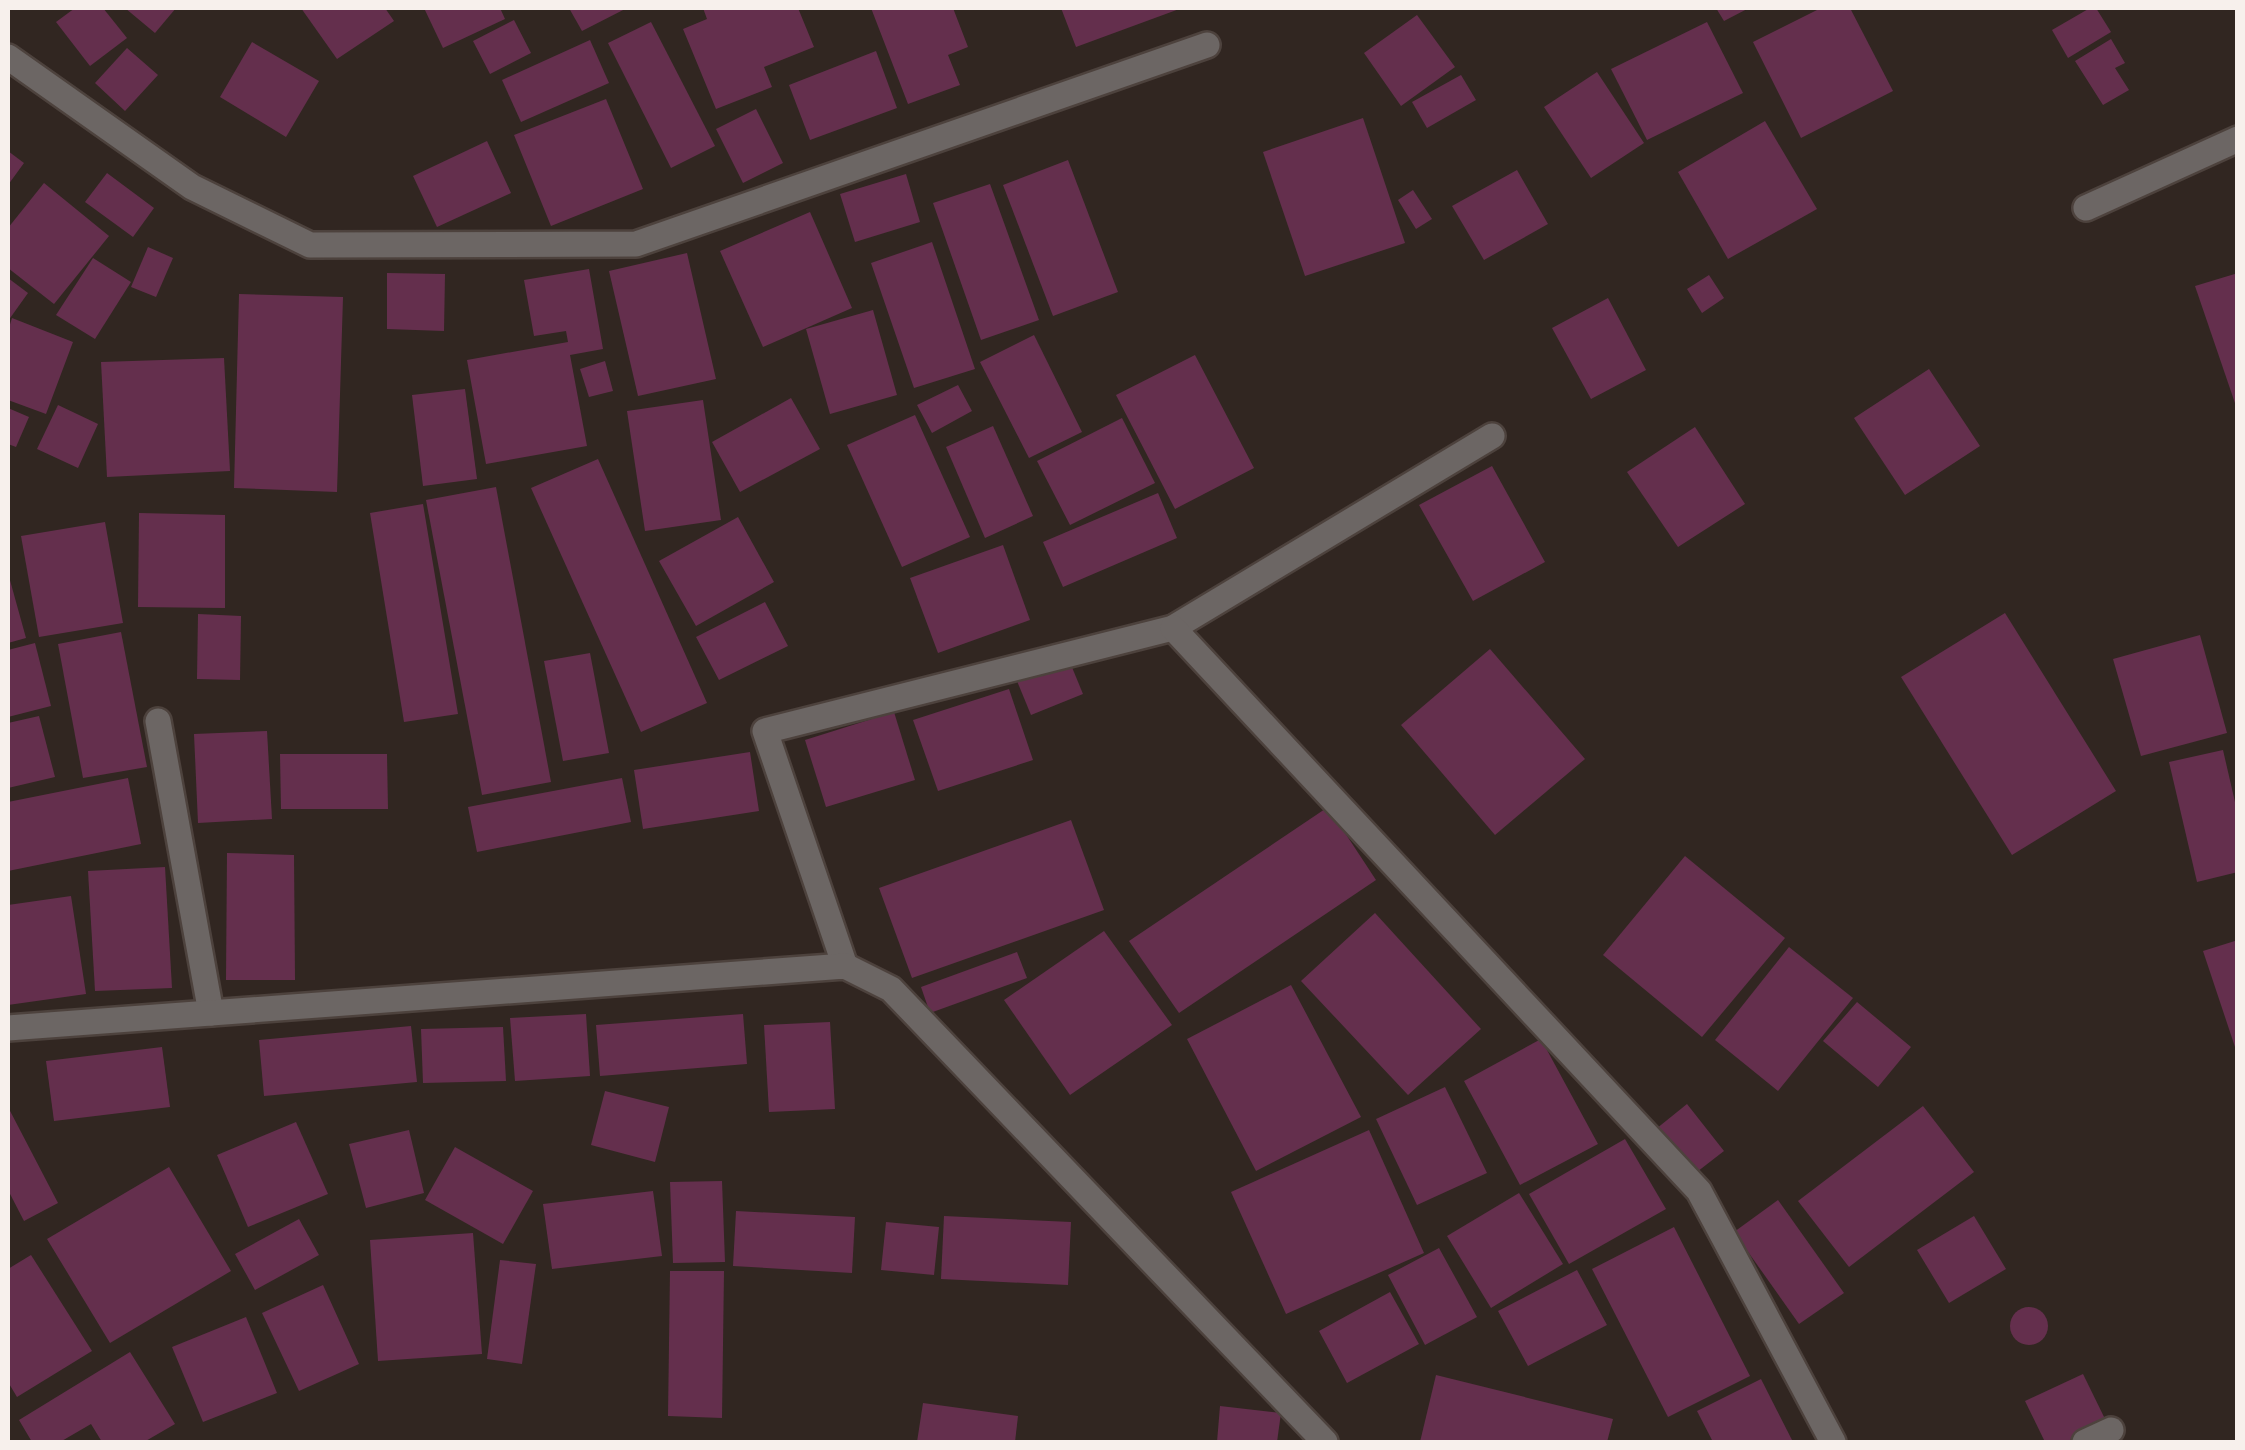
<svg xmlns="http://www.w3.org/2000/svg" width="2245" height="1450" font-family="'Varela Round',sans-serif">
	<style>
		.building { fill: #642f4d }
		.lines { fill: none; stroke-linecap: round; stroke-linejoin: round }
		.service-casing { stroke: #4d423d; stroke-width: 30 }
		.minor-casing { stroke: #4d423d; stroke-width: 30 }
		.service { stroke: #6c6664; stroke-width: 25 }
		.minor { stroke: #6c6664; stroke-width: 25 }
	</style>
	<rect width="100%" height="100%" fill="#312621"/>
	<!-- building -->
	<g class="building">
		<path d="M75,8h28l24,30 -37,28 -34,-44z"/>
		<path d="M125,8h51l-21,25z"/>
		<path d="M301,8h84l9,13 -57,38z"/>
		<path d="M424,8h76l5,11 -62,29z"/>
		<path d="M569,8h58l-45,23z"/>
		<path d="M703,8h95l16,39 -50,20 8,20 -56,22 -33,-80 24,-10z"/>
		<path d="M871,8h82l15,39 -20,8 12,30 -52,19z"/>
		<path d="M1061,8h121l-106,39z"/>
		<path d="M1716,8h33l-25,13z"/>
		<path d="M1821,8h29l43,83 -92,47 -48,-96z"/>
		<path d="M2090,8h6l15,24 -43,26 -16,-28z"/>
		<path d="M1417,15l38,52 -54,39 -37,-53z"/>
		<path d="M514,20l17,33 -41,21 -17,-33z"/>
		<path d="M651,22l64,124 -44,22 -63,-125z"/>
		<path d="M1707,22l36,71 -96,47 -36,-71z"/>
		<path d="M2111,39l14,24 -10,5 14,22 -26,15 -28,-44z"/>
		<path d="M590,40l19,43 -88,39 -19,-42z"/>
		<path d="M252,42l67,39 -33,56 -66,-40z"/>
		<path d="M127,48l31,27 -33,36 -30,-28z"/>
		<path d="M876,51l21,57 -87,32 -21,-55z"/>
		<path d="M1597,72l47,71 -53,35 -47,-71z"/>
		<path d="M1461,75l15,25 -49,28 -15,-26z"/>
		<path d="M606,99l37,90 -92,37 -37,-91z"/>
		<path d="M756,109l27,54 -40,20 -27,-54z"/>
		<path d="M1363,118l42,125 -100,33 -42,-124z"/>
		<path d="M1765,121l52,88 -89,50 -50,-87z"/>
		<path d="M487,141l24,52 -74,34 -24,-51z"/>
		<path d="M8,151l16,12 -16,22z"/>
		<path d="M1068,160l50,132 -65,24 -50,-131z"/>
		<path d="M1517,170l31,54 -64,36 -32,-54z"/>
		<path d="M107,173l47,35 -21,29 -48,-35z"/>
		<path d="M906,174l14,48 -65,20 -15,-48z"/>
		<path d="M44,183l65,53 -55,68 -46,-36v-40z"/>
		<path d="M990,184l49,136 -58,20 -48,-137z"/>
		<path d="M1413,190l19,29 -16,10 -18,-29z"/>
		<path d="M810,212l42,96 -89,39 -43,-96z"/>
		<path d="M932,242l43,127 -61,19 -43,-125z"/>
		<path d="M148,247l25,11 -17,39 -25,-10z"/>
		<path d="M687,253l29,126 -78,17 -29,-125z"/>
		<path d="M93,258l38,24 -36,57 -39,-24z"/>
		<path d="M589,269l14,80 -33,6 17,91 -101,18 -19,-104 101,-18 -2,-11 -32,5 -10,-56z"/>
		<path d="M387,273l58,1 -1,57 -57,-2z"/>
		<path d="M2238,273v136h-1l-42,-123z"/>
		<path d="M1709,275l15,23 -22,15 -15,-24z"/>
		<path d="M8,278l20,15 -20,28z"/>
		<path d="M239,294l104,3 -6,195 -103,-4z"/>
		<path d="M1608,298l38,72 -55,29 -39,-71z"/>
		<path d="M873,310l24,85 -67,19 -24,-85z"/>
		<path d="M12,318l61,24 -27,72 -38,-14v-69z"/>
		<path d="M1034,335l48,97 -53,26 -49,-96z"/>
		<path d="M1195,355l59,113 -79,41 -59,-114z"/>
		<path d="M224,358l6,113 -123,6 -6,-115z"/>
		<path d="M605,361l8,30 -24,6 -9,-28z"/>
		<path d="M1929,369l51,77 -75,49 -51,-77z"/>
		<path d="M958,385l14,26 -40,22 -15,-28z"/>
		<path d="M465,389l12,90 -54,7 -11,-91z"/>
		<path d="M791,398l29,51 -80,43 -28,-50z"/>
		<path d="M703,400l18,120 -76,11 -18,-120z"/>
		<path d="M58,405l40,19 -20,44 -41,-19z"/>
		<path d="M8,408l21,9 -13,30 -8,-3z"/>
		<path d="M915,415l55,122 -68,30 -55,-122z"/>
		<path d="M1122,418l33,65 -85,42 -33,-64z"/>
		<path d="M993,426l40,90 -48,22 -39,-91z"/>
		<path d="M1695,427l50,77 -67,43 -51,-75z"/>
		<path d="M598,459l109,244 -66,29 -110,-244z"/>
		<path d="M1492,466l53,96 -72,39 -54,-96z"/>
		<path d="M496,487l55,295 -69,13 -56,-295z"/>
		<path d="M1158,493l19,45 -114,49 -20,-45z"/>
		<path d="M423,504l35,210 -54,8 -34,-209z"/>
		<path d="M139,513l86,2v93l-87,-1z"/>
		<path d="M738,517l36,65 -78,44 -37,-65z"/>
		<path d="M105,522l18,101 -84,14 -18,-101z"/>
		<path d="M1003,545l27,75 -92,33 -28,-75z"/>
		<path d="M8,573l18,65 -18,5z"/>
		<path d="M765,602l23,44 -69,34 -23,-43z"/>
		<path d="M2005,613l111,178 -104,64 -111,-178z"/>
		<path d="M198,614l43,2 -1,64 -43,-1z"/>
		<path d="M121,632l26,135 -64,11 -25,-134z"/>
		<path d="M2200,635l27,98 -86,23 -28,-97z"/>
		<path d="M35,643l16,63 -43,11v-67z"/>
		<path d="M1490,649l95,110 -90,76 -94,-110z"/>
		<path d="M590,653l19,100 -46,8 -19,-100z"/>
		<path d="M1069,660l14,34 -52,21 -14,-34z"/>
		<path d="M1009,689l24,71 -95,31 -25,-71z"/>
		<path d="M894,712l21,68 -89,27 -21,-67z"/>
		<path d="M39,716l16,61 -47,11v-65z"/>
		<path d="M267,731l5,88 -74,4 -4,-89z"/>
		<path d="M2223,750l15,65v57l-41,10 -28,-120z"/>
		<path d="M750,752l9,59 -116,18 -9,-59z"/>
		<path d="M280,754h107l1,55h-107z"/>
		<path d="M128,778l13,66 -133,27v-69z"/>
		<path d="M622,778l9,44 -154,30 -9,-45z"/>
		<path d="M1328,807l48,73 -197,133 -50,-72z"/>
		<path d="M1071,820l33,90 -192,68 -33,-90z"/>
		<path d="M227,853l67,2 1,125h-69z"/>
		<path d="M1685,856l100,82 -83,99 -99,-82z"/>
		<path d="M165,867l7,121 -77,3 -7,-120z"/>
		<path d="M71,896l15,98 -78,11v-100z"/>
		<path d="M1375,913l106,116 -73,66 -107,-114z"/>
		<path d="M1104,931l68,94 -102,70 -66,-95z"/>
		<path d="M2238,940v113h-1l-34,-102z"/>
		<path d="M1789,947l64,51 -75,93 -63,-51z"/>
		<path d="M1017,952l10,26 -97,35 -9,-26z"/>
		<path d="M1291,985l70,132 -105,54 -69,-132z"/>
		<path d="M1857,1002l54,45 -33,40 -55,-46z"/>
		<path d="M586,1014l4,62 -75,5 -5,-63z"/>
		<path d="M743,1014l4,50 -147,12 -4,-51z"/>
		<path d="M830,1022l5,87 -66,3 -5,-87z"/>
		<path d="M411,1026l6,56 -153,14 -5,-56z"/>
		<path d="M503,1027l3,54 -83,2 -2,-54z"/>
		<path d="M1541,1039l57,105 -78,41 -56,-104z"/>
		<path d="M162,1047l8,60 -116,14 -8,-60z"/>
		<path d="M1445,1087l42,86 -70,32 -41,-86z"/>
		<path d="M605,1091l64,16 -14,55 -64,-17z"/>
		<path d="M1687,1104l37,47 -31,24 -37,-46z"/>
		<path d="M1923,1106l51,66 -125,95 -51,-66z"/>
		<path d="M8,1107l50,96 -34,18 -16,-31z"/>
		<path d="M296,1122l32,72 -80,33 -31,-72z"/>
		<path d="M409,1130l15,63 -58,15 -17,-64z"/>
		<path d="M1369,1130l55,123 -138,61 -55,-122z"/>
		<path d="M1625,1139l41,70 -97,55 -40,-70z"/>
		<path d="M455,1147l78,44 -30,53 -78,-44z"/>
		<path d="M169,1167l62,104 -121,72 -63,-104z"/>
		<path d="M722,1181l3,81 -52,1 -3,-81z"/>
		<path d="M653,1191l9,65 -110,13 -9,-65z"/>
		<path d="M1519,1193l44,71 -72,44 -44,-72z"/>
		<path d="M1778,1200l66,93 -45,31 -65,-92z"/>
		<path d="M736,1211l119,6 -3,56 -119,-7z"/>
		<path d="M944,1216l127,6 -3,63 -127,-6z"/>
		<path d="M1974,1216l32,53 -57,34 -32,-53z"/>
		<path d="M299,1219l20,36 -64,35 -20,-36z"/>
		<path d="M886,1222l53,5 -5,48 -53,-5z"/>
		<path d="M1674,1227l76,149 -82,41 -76,-148z"/>
		<path d="M473,1233l9,121 -104,7 -8,-121z"/>
		<path d="M1439,1248l38,69 -52,28 -37,-70z"/>
		<path d="M31,1255l61,96 -75,46 -9,-15v-113z"/>
		<path d="M500,1260l36,4 -14,100 -35,-5z"/>
		<path d="M1577,1270l30,55 -79,41 -30,-55z"/>
		<path d="M670,1271h54l-2,147 -54,-2z"/>
		<path d="M323,1285l36,79 -60,27 -37,-78z"/>
		<path d="M1390,1292l29,52 -72,39 -28,-52z"/>
		<circle cx="2029" cy="1326" r="19"/>
		<path d="M246,1317l31,76 -74,29 -31,-75z"/>
		<path d="M130,1352l45,72 -31,18h-42l-11,-18 -31,18h-28l-13,-22z"/>
		<path d="M2083,1374l24,49 -41,19h-21l-20,-41z"/>
		<path d="M1436,1375l177,44 -6,23h-187z"/>
		<path d="M1761,1379l32,63h-80l-16,-31z"/>
		<path d="M923,1403l95,13 -3,26h-98z"/>
		<path d="M1220,1406l61,7 -4,29h-60z"/>
	</g>
	<g class="lines">
		<!-- service casing -->
		<g class="service-casing">
			<g id="service">
				<path d="M158,721l53,292"/>
				<path d="M845,966l-80,-235 408,-103 319,-192"/>
			</g>
		</g>
		<!-- minor casing -->
		<g class="minor-casing">
			<g id="minor">
				<path d="M8,57l184,130 118,58 326,-1 571,-199"/>
				<path d="M2086,208l152,-69"/>
				<path d="M1173,628l526,563 134,251"/>
				<path d="M8,1028l837,-62 46,23 434,453"/>
				<path d="M2085,1442l26,-12"/>
			</g>
		</g>
		<!-- service -->
		<use href="#service" class="service"/>
		<!-- minor -->
		<use href="#minor" class="minor"/>
	</g>
	<!-- border -->
	<rect width="2245" height="1450" fill="none" stroke="#f7f0ec" stroke-width="20"/>
</svg>
